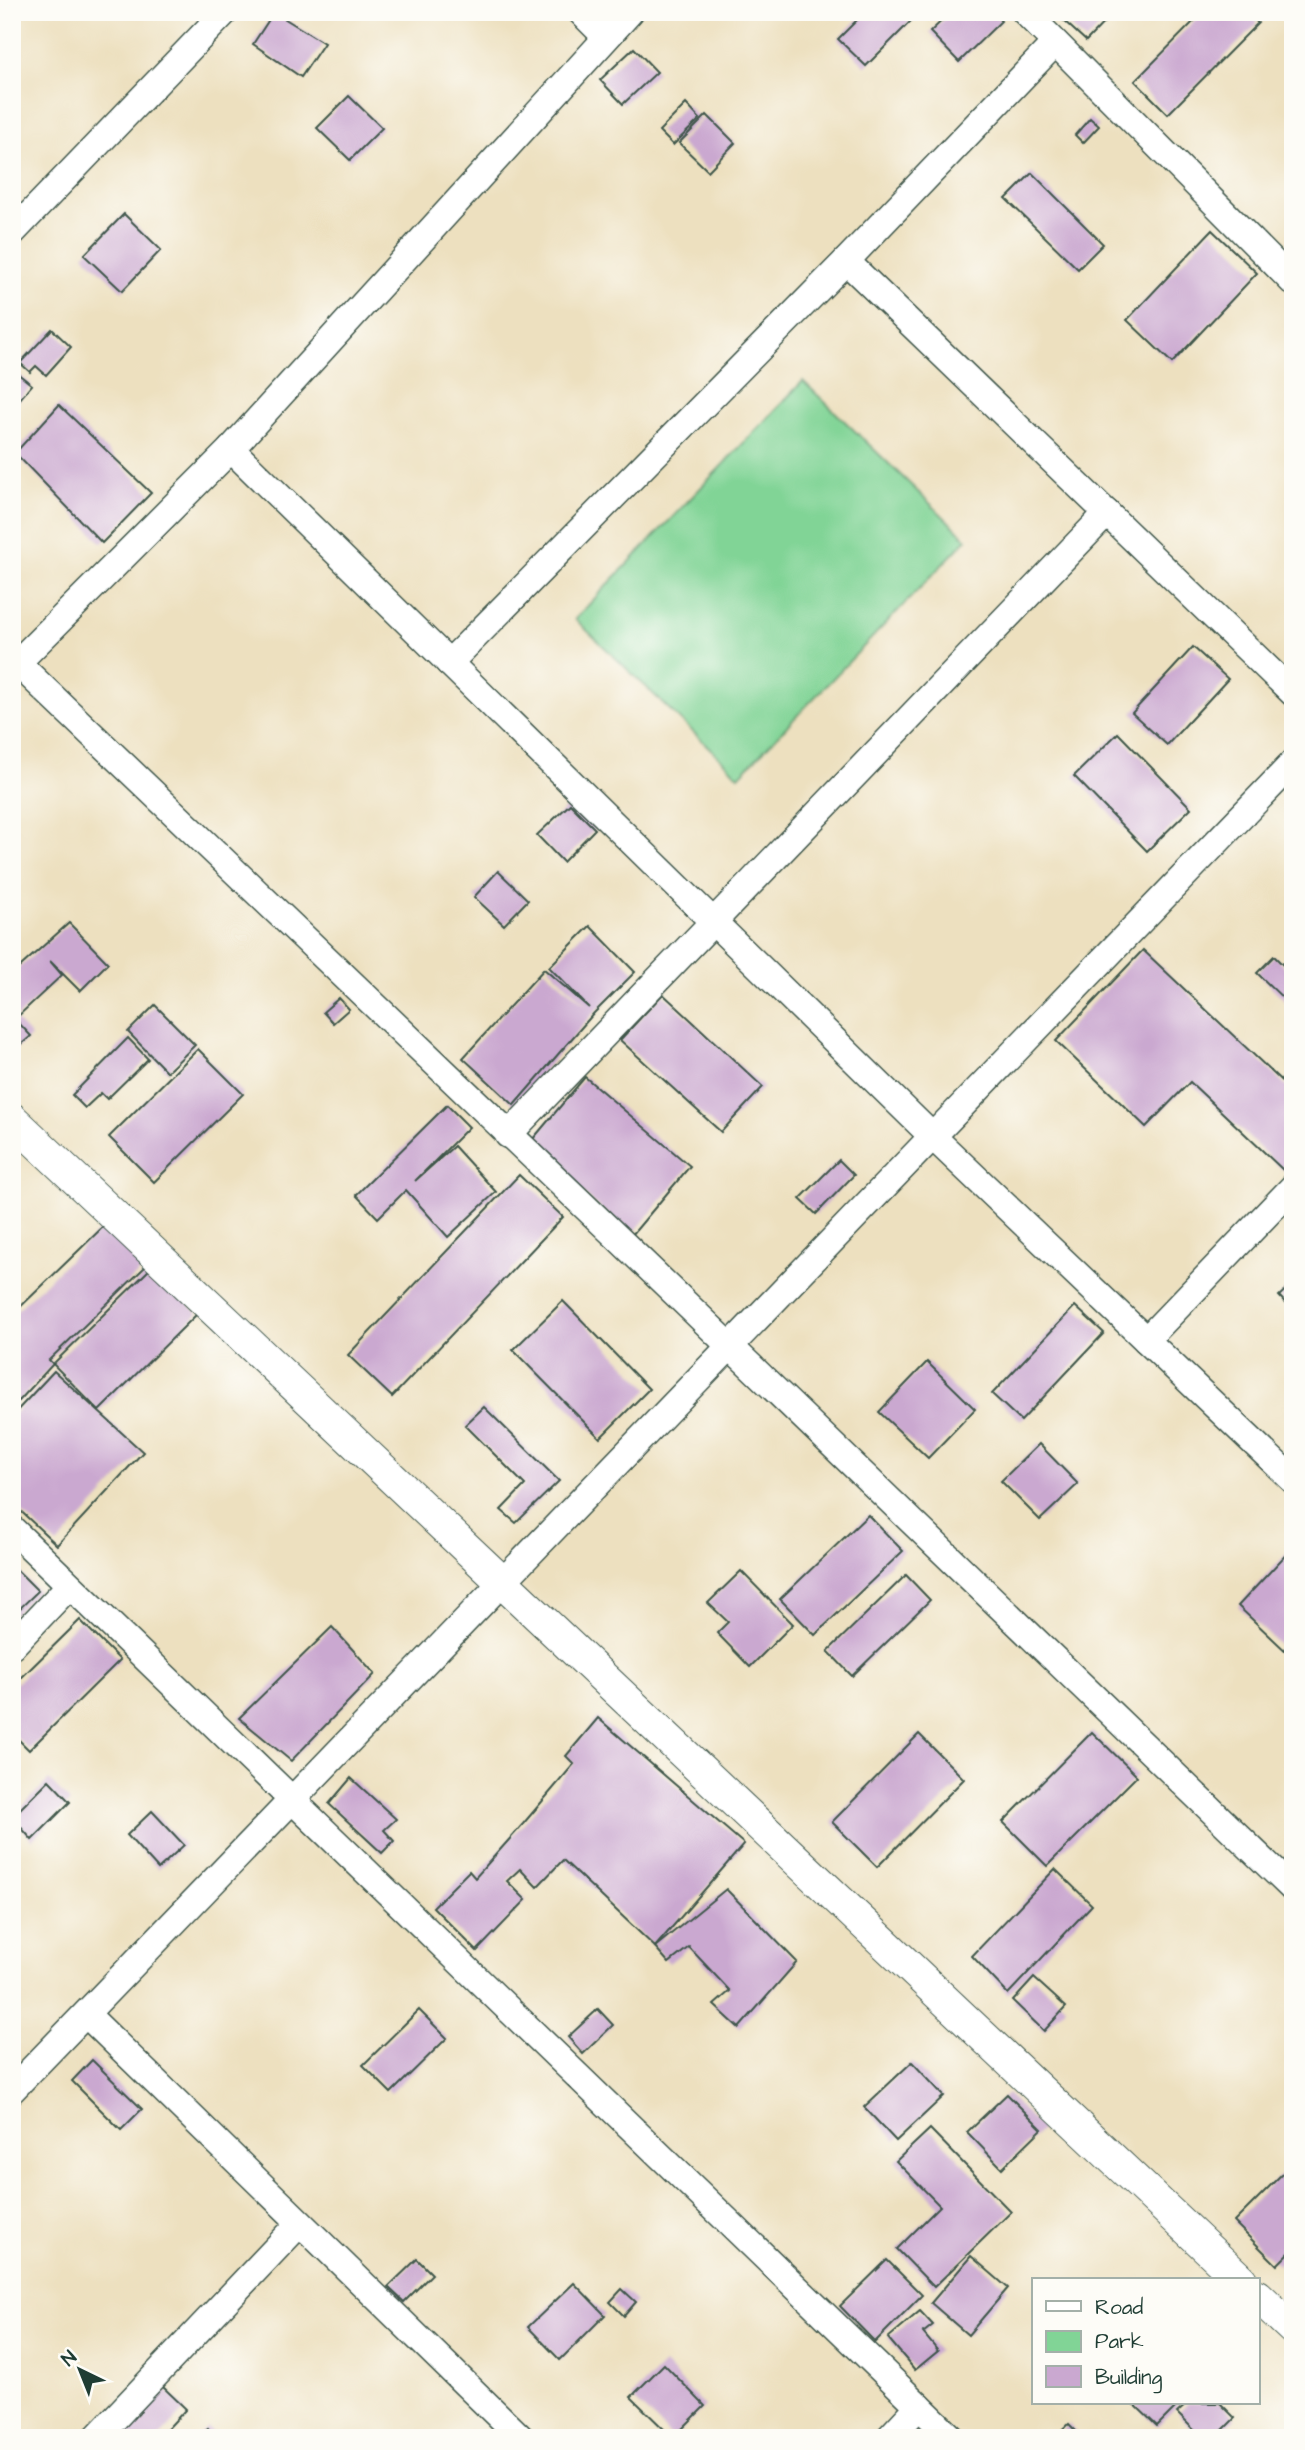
<svg xmlns="http://www.w3.org/2000/svg" width="1305" height="2450" font-family="'Architects Daughter',sans-serif">
	<style>
		.green { fill: #81d496; stroke: #508865; stroke-width: 2 }
		.building { fill: #caa8d0 }
		.lines { fill: none; stroke-linecap: round; stroke-linejoin: round }
		.minor-casing { stroke: #3e5549; stroke-width: 29 }
		.tertiary-casing { stroke: #3e5549; stroke-width: 34 }
		.minor { stroke: #fff; stroke-width: 26 }
		.tertiary { stroke: #fff; stroke-width: 32 }
	</style>
	<rect width="100%" height="100%" fill="#fdfcf7"/>
	<filter id="ink" filterUnits="userSpaceOnUse"><feTurbulence type="fractalNoise" baseFrequency=".0143" numOctaves="2"/><feDisplacementMap in="SourceGraphic" scale="14" xChannelSelector="R" yChannelSelector="G"/><feConvolveMatrix kernelMatrix="1 2 1 2 8 2 1 2 1" color-interpolation-filters="sRGB"/></filter>
	<filter id="wash" filterUnits="userSpaceOnUse"><feTurbulence type="fractalNoise" baseFrequency=".00686" numOctaves="4" result="noise"/><feDisplacementMap in="SourceGraphic" scale="28" xChannelSelector="R" yChannelSelector="G"/><feGaussianBlur stdDeviation="1.57" result="paint"/><feColorMatrix in="noise" values="0 0 0 0 0 0 0 0 0 0 0 0 0 0 0 0 0 1.4 0 .05"/><feComposite in="paint" operator="in"/></filter>
	<g filter="url(#wash)">
		<rect width="100%" height="100%" fill="#ede0bf"/>
		<!-- green -->
		<path class="green" d="M803,381l164,158 -228,237 -164,-157z"/>
		<g id="blocks">
			<!-- building -->
			<g class="building">
				<path d="M274,12l50,31 -23,34 -48,-33z"/>
				<path d="M865,12h55l-54,54 -28,-27z"/>
				<path d="M951,12h42l8,9 -42,41 -29,-30z"/>
				<path d="M1071,12h43l-28,29 -23,-21z"/>
				<path d="M1203,12h44l11,11 -90,91 -33,-33z"/>
				<path d="M634,48l23,24 -34,32 -23,-24z"/>
				<path d="M349,96l33,32 -32,32 -33,-32z"/>
				<path d="M686,104l14,15 -27,26 -14,-14z"/>
				<path d="M707,115l28,28 -27,28 -29,-28z"/>
				<path d="M1090,118l9,8 -16,17 -8,-8z"/>
				<path d="M1032,173l71,71 -25,25 -72,-70z"/>
				<path d="M124,214l37,36 -39,41 -38,-36z"/>
				<path d="M1212,230l45,43 -85,90 -45,-43z"/>
				<path d="M52,329l19,18 -25,28 -10,-9 -6,6 -10,-9z"/>
				<path d="M12,369l20,16 -20,23z"/>
				<path d="M59,405l92,88 -49,50 -87,-90z"/>
				<path d="M1193,647l35,32 -61,66 -35,-32z"/>
				<path d="M1118,733l73,75 -44,43 -73,-75z"/>
				<path d="M570,804l25,25 -32,33 -26,-27z"/>
				<path d="M498,871l30,29 -24,25 -30,-28z"/>
				<path d="M69,923l39,40 -28,28 -30,-30 12,14 -47,44 16,17 -14,12 -5,-6v-68z"/>
				<path d="M590,926l45,46 -41,41 -80,92 -51,-47 81,-89 45,39 -40,-41z"/>
				<path d="M1143,950l150,142v68l-10,10 -93,-88 -44,45 -90,-86z"/>
				<path d="M1274,956l19,19v33l-36,-35z"/>
				<path d="M663,994l100,93 -42,45 -101,-92z"/>
				<path d="M339,998l10,11 -16,14 -10,-11z"/>
				<path d="M155,1005l40,40 -28,27 -39,-40z"/>
				<path d="M128,1038l20,21 -41,40 -6,-6 -16,15 -13,-13z"/>
				<path d="M198,1049l45,45 -89,88 -45,-45z"/>
				<path d="M585,1077l105,89 -58,69 -105,-89z"/>
				<path d="M447,1105l22,22 -54,54 39,-35 42,46 -48,45 -42,-47 -28,28 -22,-23z"/>
				<path d="M839,1160l15,15 -38,39 -16,-15z"/>
				<path d="M519,1175l44,42 -171,180 -44,-42z"/>
				<path d="M105,1225l40,42 -96,93 4,4 -34,37 -7,-6v-80z"/>
				<path d="M152,1267l46,46 -99,98 -46,-47z"/>
				<path d="M1293,1283v28l-14,-15z"/>
				<path d="M563,1301l86,88 -49,49 -87,-88z"/>
				<path d="M1075,1306l29,27 -83,88 -29,-27z"/>
				<path d="M927,1362l48,47 -47,49 -49,-46z"/>
				<path d="M54,1371l89,81 -86,93 -45,-42v-87z"/>
				<path d="M484,1407l75,74 -43,42 -15,-13 24,-25 -60,-60z"/>
				<path d="M1039,1444l39,40 -38,36 -39,-39z"/>
				<path d="M868,1515l35,36 -88,84 -35,-36z"/>
				<path d="M1293,1547v111l-55,-52z"/>
				<path d="M12,1565l26,26 -26,25z"/>
				<path d="M741,1571l52,53 -43,43 -33,-34 11,-11 -20,-19z"/>
				<path d="M906,1575l24,25 -78,76 -24,-25z"/>
				<path d="M80,1620l40,40 -91,90 -17,-17v-46z"/>
				<path d="M332,1627l43,47 -84,87 -52,-43z"/>
				<path d="M598,1718l146,126 -89,103 -92,-87 -26,27 -17,-18 -13,12 19,19 -49,51 -44,-44 36,-36 6,7 48,-54 51,-60 -8,-8z"/>
				<path d="M1092,1732l45,44 -90,90 -44,-44z"/>
				<path d="M919,1734l45,45 -87,88 -45,-45z"/>
				<path d="M351,1778l45,41 -12,11 10,11 -12,12 -53,-49z"/>
				<path d="M49,1780l21,22 -38,38 -20,-23z"/>
				<path d="M152,1811l32,34 -26,24 -31,-34z"/>
				<path d="M1055,1869l37,36 -84,89 -36,-38z"/>
				<path d="M726,1889l71,73 -58,66 -25,-23 16,-14 -41,-44 -20,16 -14,-16z"/>
				<path d="M1034,1978l32,29 -22,24 -31,-30z"/>
				<path d="M598,2009l15,16 -30,29 -15,-17z"/>
				<path d="M419,2010l28,28 -56,55 -28,-28z"/>
				<path d="M92,2060l50,49 -21,21 -49,-49z"/>
				<path d="M912,2062l32,34 -48,45 -32,-34z"/>
				<path d="M1007,2094l35,35 -40,39 -35,-36z"/>
				<path d="M930,2129l81,83 -77,75 -37,-38 43,-43 -44,-45z"/>
				<path d="M1293,2163v86l-16,16 -43,-43z"/>
				<path d="M971,2256l37,32 -40,47 -37,-32z"/>
				<path d="M417,2259l15,15 -28,28 -16,-15z"/>
				<path d="M887,2260l35,35 -47,47 -35,-36z"/>
				<path d="M574,2283l31,32 -45,45 -32,-33z"/>
				<path d="M622,2289l14,13 -12,14 -14,-14z"/>
				<path d="M920,2311l13,14 -10,8 15,18 -23,19 -27,-32z"/>
				<path d="M664,2364l41,42 -32,32 -42,-41z"/>
				<path d="M162,2386l24,23 -27,29h-41l-2,-2z"/>
				<path d="M1133,2403h47l-23,23z"/>
				<path d="M1188,2403h32l15,15 -20,20h-13l-25,-25z"/>
				<path d="M1069,2424l14,14h-29z"/>
				<path d="M208,2428l8,10h-20z"/>
			</g>
		</g>
	</g>
	<g filter="url(#ink)">
		<use href="#blocks" fill-opacity="0" stroke="#3e5549" stroke-width="2"/>
		<g class="lines">
			<!-- minor casing -->
			<g class="minor-casing">
				<g id="minor">
					<path d="M581,12l25,25"/>
					<path d="M1025,12l268,270"/>
					<path d="M12,233l213,-221"/>
					<path d="M846,261l447,432"/>
					<path d="M231,449l701,687 361,344"/>
					<path d="M12,658c428,409 856,819 1281,1231"/>
					<path d="M449,663l397,-402 209,-218"/>
					<path d="M12,668l219,-219 399,-437"/>
					<path d="M508,1135l599,-622"/>
					<path d="M1146,1340l147,-153"/>
					<path d="M12,1529l940,909"/>
					<path d="M12,1646l57,-60"/>
					<path d="M86,2014l435,424"/>
					<path d="M12,2090l1281,-1327"/>
					<path d="M96,2438l204,-215"/>
					<path d="M889,2438l30,-32"/>
				</g>
			</g>
			<!-- tertiary casing -->
			<g class="tertiary-casing">
				<g id="tertiary">
					<path d="M12,1119l1229,1161"/>
					<path d="M1258,2296l35,33"/>
				</g>
			</g>
			<!-- minor -->
			<use href="#minor" class="minor"/>
			<!-- tertiary -->
			<use href="#tertiary" class="tertiary"/>
		</g>
	</g>
	<!-- margin -->
	<rect width="1305" height="2450" fill="none" stroke="#fdfcf7" stroke-width="42"/>
	<!-- legend -->
	<rect x="1032" y="2278" width="228" height="126" fill="#fdfcf7" stroke="#a4b0a9" stroke-width="2"/>
	<rect x="1046" y="2301" width="35" height="10" fill="#ffffff" stroke="#a4b0a9" stroke-width="2"/>
	<text x="1095" y="2314" font-size="21" fill="#1f3d34">Road</text>
	<rect x="1046" y="2331" width="35" height="21" fill="#81d496" stroke="#a4b0a9" stroke-width="2"/>
	<text x="1095" y="2348" font-size="21" fill="#1f3d34">Park</text>
	<rect x="1046" y="2366" width="35" height="21" fill="#caa8d0" stroke="#a4b0a9" stroke-width="2"/>
	<text x="1095" y="2384" font-size="21" fill="#1f3d34">Building</text>
	<!-- north arrow -->
	<g transform="translate(80 2370) rotate(317)" stroke="#fdfcf7" stroke-width="5" paint-order="stroke">
	<path d="M0-5L12 26L0 18L-12 26Z" fill="#1f3d34"/>
	<text y="-10" font-size="19" font-weight="bold" text-anchor="middle" fill="#1f3d34">N</text>
	</g>
</svg>
